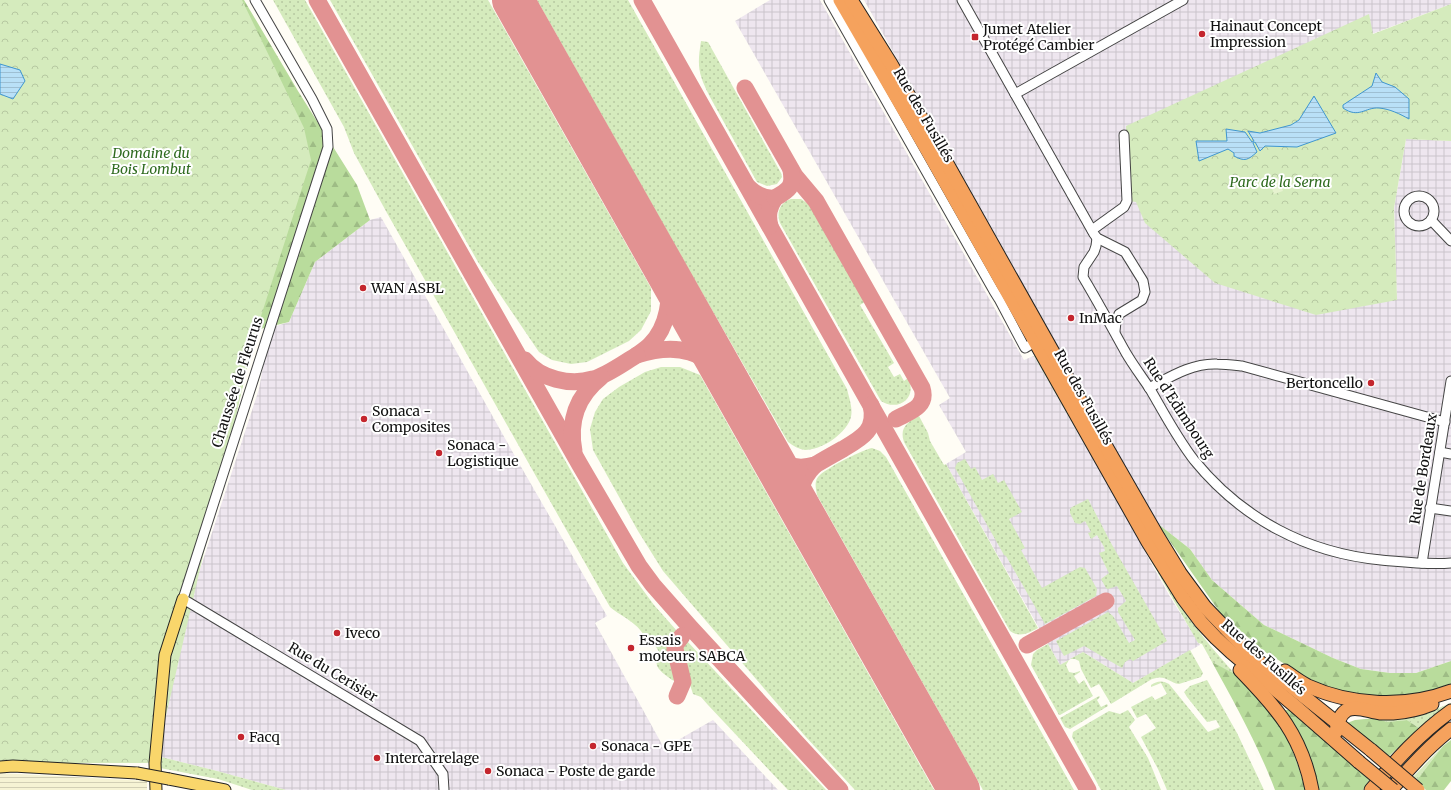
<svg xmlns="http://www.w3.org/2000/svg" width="1451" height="790" font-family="Merriweather,serif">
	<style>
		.industrial { fill: url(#industrial-grid) }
		.farmland { fill: url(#farmland-rules) }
		.grass { fill: url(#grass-dots) }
		.forest { fill: url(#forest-firs) }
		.park { fill: url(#park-crowns) }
		.pitch { fill: #e6f2cf }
		.water { fill: url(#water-rules); stroke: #3f96cf }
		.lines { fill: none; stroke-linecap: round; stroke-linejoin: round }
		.taxiway { stroke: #e29292; stroke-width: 17 }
		.runway { stroke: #e29292; stroke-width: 42 }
		.minor-casing { stroke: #444; stroke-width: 11 }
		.major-casing { stroke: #222; stroke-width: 13 }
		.highway-casing { stroke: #222; stroke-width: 15 }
		.minor { stroke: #fff; stroke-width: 9 }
		.major { stroke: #f9d66b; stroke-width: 11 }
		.highway { stroke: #f5a25d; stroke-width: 13 }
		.major-bridge-casing { stroke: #222; stroke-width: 13; stroke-linecap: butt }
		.highway-bridge-casing { stroke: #222; stroke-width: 15; stroke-linecap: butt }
		.major-bridge { stroke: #f9d66b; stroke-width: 11 }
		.highway-bridge { stroke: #f5a25d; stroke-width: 13 }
		.poi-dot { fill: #c4262e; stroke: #fff; stroke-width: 1.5 }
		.labels { text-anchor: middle; stroke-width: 4; stroke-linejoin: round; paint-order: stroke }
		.poi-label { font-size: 14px; fill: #111; stroke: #fff; text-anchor: start }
		.street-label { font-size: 14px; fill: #111; stroke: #fff }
		.park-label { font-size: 14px; font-style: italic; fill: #2f6b1f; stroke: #fff }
	</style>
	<defs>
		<pattern id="industrial-grid" width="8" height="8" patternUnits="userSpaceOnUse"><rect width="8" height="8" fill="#eee6ef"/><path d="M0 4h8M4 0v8" fill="none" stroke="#cbc4cc"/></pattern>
		<pattern id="farmland-rules" width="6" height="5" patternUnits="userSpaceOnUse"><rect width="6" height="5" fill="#f6f3d4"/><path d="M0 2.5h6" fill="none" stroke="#d2cfb5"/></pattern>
		<pattern id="grass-dots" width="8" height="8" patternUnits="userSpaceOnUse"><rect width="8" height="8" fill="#d5ebbd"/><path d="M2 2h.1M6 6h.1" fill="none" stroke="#b6c8a1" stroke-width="1.8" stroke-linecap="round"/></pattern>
		<pattern id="forest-firs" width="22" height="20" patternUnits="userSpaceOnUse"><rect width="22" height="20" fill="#b9dc9c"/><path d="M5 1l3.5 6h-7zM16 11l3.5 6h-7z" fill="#9ebc85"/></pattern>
		<pattern id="park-crowns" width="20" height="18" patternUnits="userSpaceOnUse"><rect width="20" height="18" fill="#d5ebbd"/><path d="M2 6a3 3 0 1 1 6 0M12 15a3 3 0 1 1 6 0" fill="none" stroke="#b6c8a1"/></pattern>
		<pattern id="water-rules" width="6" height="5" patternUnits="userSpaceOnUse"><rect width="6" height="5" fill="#b9e0f7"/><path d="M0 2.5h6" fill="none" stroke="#9ebfd3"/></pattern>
	</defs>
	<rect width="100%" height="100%" fill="#fffdf5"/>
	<!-- industrial -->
	<g class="industrial">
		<path d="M770,0h50l204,360 12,-5 133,240 31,50 -67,38 -50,-31 -23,13 -114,-201 20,-12 -27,-47 11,-7 -215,-377z"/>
		<path d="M864,0h587v4l-79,30 -3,-19 28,285 -3,-92 12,-69 45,2v520l-35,12h-26l-29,-4 -28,-11 -69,-33 -52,-45 -22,-31 -33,-26z"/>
		<path d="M381,217l135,241 91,158 -12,7 69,125 49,-28 65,70h-492l-69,-19 -56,-14 11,-102 87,-266 11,-61 19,-6 26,-60 55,-42z"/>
	</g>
	<!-- farmland -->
	<path class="farmland" d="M0,773l147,8v9h-147z"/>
	<!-- grass -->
	<g class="grass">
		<path d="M273,0h32l318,563 31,42 23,26c-15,17 -3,28 0,47l-2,3 -3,-1c-6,-5 -18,-11 -15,-20l5,-3 -13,-22 -4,2c-9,-16 -22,-19 -35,-30l-223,-394 -33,-60 -10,-26z"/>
		<path d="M330,0h158l163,288v23l-10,19 -12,11 -42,21 -16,2 -19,-4 -13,-8 -61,-90z"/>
		<path d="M537,0h91l219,389c2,9 7,21 3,31 -6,15 -29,30 -45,30 -6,-1 -12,-4 -17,-8l-99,-172z"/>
		<path d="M701,41l7,1 73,131 1,4 -5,7 -10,2 -10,-4 -47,-85c-12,-23 -13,-31 -9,-56z"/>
		<path d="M791,199h10l9,6 55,97 -5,3 34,58 -6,4 6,10 6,-3 4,7 4,-3c10,20 -10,34 -27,23l-101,-178c-4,-10 0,-21 11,-24z"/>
		<path d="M1036,355l138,241c19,29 40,56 65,82l-27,-16 -10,-18 -4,-1 -164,-287z"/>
		<path d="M661,367h19l20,8 234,415h-79l-50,-54 -142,-165 -25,-40 -45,-81 -3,-21 5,-17 8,-13 16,-12 26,-15z"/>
		<path d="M919,416l9,17 2,8 14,24 2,-1 92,164c-9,5 -19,10 -28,3l-106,-189c-5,-15 4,-20 15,-26z"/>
		<path d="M872,448l8,3 6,6 188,333h-91l-166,-295c-1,-6 -3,-13 1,-18 6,-8 44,-27 54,-29z"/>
		<path d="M965,459l6,10 4,-2 7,13 11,-6 5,9 6,-3 18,32 -13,7 16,29 -4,2 21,38 38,-21 5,1 12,21 -1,7 -51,28 -39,-68 -2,-1 -49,-87 2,-5z"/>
		<path d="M1088,499l23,44 56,98 -34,20 -3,-2 -5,3 -3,6 -36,-21 -2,-1 -20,10 -8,-15 52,-29 5,4 16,27 6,-3 -17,-28v-4l8,-7 -9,-15 -9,3 -2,-1 -5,-9 8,-6 -10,-20 6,-2 -1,-4 -7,-12 -6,4 -3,-6 3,-1 -6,-11 -5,3 -5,-1 -5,-10v-4l2,-2z"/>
		<path d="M687,641l139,149h-38l-80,-85 -7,-8 -8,-3 -13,-41 1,-5z"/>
		<path d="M1048,644l12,21 9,-5 -3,5 3,7 5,1 6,-2v1l-6,4 5,8 5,-4 9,16 -33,19h-1l-28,-50 2,-11 4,-4z"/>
		<path d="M1190,650l13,23 -2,4 -22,7c-11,-2 -14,-10 -27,-5l-41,25 -12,-20 -8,4 -10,-19 -2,-8 -4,-2h-5l13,-7 50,31z"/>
		<path d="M1207,680l30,53 27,57h-97l-9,-21 -17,-32 15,-9 -10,-14 -9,4 -6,-11 21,-11 3,4 12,-6 -6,-11 -10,4v-2c6,-4 11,-5 18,-1l39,48 12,-5 -4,-7 -9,2 -20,-25 -3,-5 6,-6z"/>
		<path d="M1099,696l1,1 -3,3 4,7 6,-3 1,2 -38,23 -5,-2 -5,-9z"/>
		<path d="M1451,703v2l-32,23 -12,-8 -20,2 -11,-4 53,-6z"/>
		<path d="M1128,710l7,10 -6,7 19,31 13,32h-60l-29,-53 1,-5 36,-21 11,3z"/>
		<path d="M1443,746l-27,35 -5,-2z"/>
		<path d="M161,757l56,14 69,19h-34l-34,-11 -58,-11z"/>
	</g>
	<!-- forest -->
	<g class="forest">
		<path d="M183,0h61l54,91 59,94 13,35 -55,42 -26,60 -33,8 -24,102 -232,-34z"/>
		<path d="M1157,523l33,26 22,31 52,45 69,33 28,11 29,4h26l35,-12v24l-32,8 -40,4 -38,-5 -24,-9 -14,-8 -38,-23 -44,-38z"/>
		<path d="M1212,662c8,5 19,9 27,15 5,5 10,11 15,16 29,30 41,57 51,97h-30c-17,-45 -40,-86 -63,-128z"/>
		<path d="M1285,710h6l79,69 -7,11h-47l-19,-58z"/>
		<path d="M1376,718l11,4 20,-2 12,8 -33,31 -29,-25 -10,-11 8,-3z"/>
		<path d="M1451,740v41l-7,9h-18l-10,-9 27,-35z"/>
	</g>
	<!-- park -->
	<g class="park">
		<path d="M0,0h242l62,128 7,32 -58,181 -98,422h-155z"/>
		<path d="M1451,4v137l-45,-2 -12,69 3,92 -81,15 -101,-32 -70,-60 -9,-21 -7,-1 -3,-75 243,-112 4,20z"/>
	</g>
	<!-- pitch -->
	<path class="pitch" d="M1278,178l5,13 -9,3 -5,-13z"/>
	<!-- water -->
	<g class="water">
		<path d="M0,64l20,6 5,11 -12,18 -13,-5z"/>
		<path d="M1376,73l6,9 13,5 14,12v20c-9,-5 -19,-10 -30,-11 -14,-1 -20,11 -36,0v-3l29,-19z"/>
		<path d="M1314,96l22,37 -39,14 -32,-1 -5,5 -5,-9 -2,1 4,9c-9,8 -12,10 -23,4v-3l-6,-4 -29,12 -3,-20h31l-1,-12 19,3 7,10 2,-1 -6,-10 12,2 31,-8 8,-5z"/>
	</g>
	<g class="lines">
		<!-- taxiway -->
		<g class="taxiway">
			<path d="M317,0l263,465 59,101 14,19 37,42 150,163"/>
			<path d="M642,0l446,790"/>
			<path d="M745,88l50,88 21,25 106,187c6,19 -13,24 -26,31"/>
			<path d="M748,187c8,8 16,12 27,11 -6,9 -8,17 -5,28"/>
			<path d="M775,198c14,-8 19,-11 16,-28"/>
			<path d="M659,259c2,4 5,9 7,14 7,23 2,54 -16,72 -4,4 -9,7 -13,10 41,-13 69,-5 94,31"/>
			<path d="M525,360c15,19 45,26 68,19 13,-3 32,-17 44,-24"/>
			<path d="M764,445c16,17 27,27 51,20 -16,16 -17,29 -11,51"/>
			<path d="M574,451c-6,-31 3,-55 27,-74"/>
			<path d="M815,465c10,-6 19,-11 28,-16 19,-11 34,-19 28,-44"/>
			<path d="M1027,645l79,-44"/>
			<path d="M677,696l6,-14 -8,-33v-4l7,-9"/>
		</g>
		<!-- runway -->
		<path class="runway" d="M513,0l446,790"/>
		<!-- minor casing -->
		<g class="minor-casing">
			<g id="minor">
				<path d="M255,0l57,99 15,30 1,18 -145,452 237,142 23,33 1,16"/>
				<path d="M829,0l165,291 5,8 26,49 10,-6"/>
				<path d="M962,0l132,234 3,4 28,14 18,29 2,11 -3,8 -23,14 -3,8 -1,9"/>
				<path d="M1015,94l168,-94"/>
				<circle cx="1419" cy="211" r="15"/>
				<path d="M1431,220l20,21"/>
				<path d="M1092,230l32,-23 3,-6 -3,-66"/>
				<path d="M1097,238l-1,8 -2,6 -10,15 -1,10c15,25 29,51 43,76 7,12 16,24 24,36 14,24 27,49 44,71 48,59 113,93 187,100 23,2 47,5 70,3"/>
				<path d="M1149,388c21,-11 43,-25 68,-24 8,0 16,1 25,2l203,56"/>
				<path d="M1440,452l11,2"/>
				<path d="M1430,508l21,3"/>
				<path d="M1422,563l29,-182"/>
			</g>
		</g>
		<!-- major casing -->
		<g class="major-casing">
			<g id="major">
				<path d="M0,767l13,-1 124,7"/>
				<path d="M169,779l56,11"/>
				<path d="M156,790l-1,-27 10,-108 18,-56"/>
			</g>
		</g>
		<!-- highway casing -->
		<g class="highway-casing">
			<g id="highway">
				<path d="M840,0l88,152 220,390 35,56 18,24 15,16 15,14 64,54 64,56"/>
				<path d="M851,0l40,64 213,379 54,94 22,36 25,34 48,50 34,26 84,67"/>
				<path d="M1240,670c37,38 62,66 72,120"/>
				<path d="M1285,671c7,5 15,11 23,15 44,20 98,22 143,5"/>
				<path d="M1336,732c1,-7 4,-18 11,-22 10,-5 23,2 33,3 4,0 9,0 13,0 13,-1 27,-4 39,-9"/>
				<path d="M1371,790c24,-29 49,-57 80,-79"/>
				<path d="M1391,790c18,-22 37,-43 60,-61"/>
			</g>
		</g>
		<!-- minor -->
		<use href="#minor" class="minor"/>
		<!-- major -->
		<use href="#major" class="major"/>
		<!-- highway -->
		<use href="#highway" class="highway"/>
		<!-- major-bridge casing -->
		<g class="major-bridge-casing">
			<path id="major-bridge" d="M137,773l32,6"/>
		</g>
		<!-- highway-bridge casing -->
		<g class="highway-bridge-casing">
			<g id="highway-bridge">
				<path d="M1371,750l47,40"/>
				<path d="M1359,762l34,28"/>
			</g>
		</g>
		<!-- major-bridge -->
		<use href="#major-bridge" class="major-bridge"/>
		<!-- highway-bridge -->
		<use href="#highway-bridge" class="highway-bridge"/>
	</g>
	<!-- markers -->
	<g class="poi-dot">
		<circle cx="1202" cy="34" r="4"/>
		<rect x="971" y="33" width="8" height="8" rx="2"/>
		<circle cx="363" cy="288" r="4"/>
		<circle cx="1071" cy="318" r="4"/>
		<circle cx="1371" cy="383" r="4"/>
		<circle cx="364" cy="419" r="4"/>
		<circle cx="439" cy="453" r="4"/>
		<circle cx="337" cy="633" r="4"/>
		<circle cx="631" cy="648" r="4"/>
		<circle cx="241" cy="737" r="4"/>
		<circle cx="593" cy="746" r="4"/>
		<circle cx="377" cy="758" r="4"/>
		<circle cx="488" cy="771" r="4"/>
	</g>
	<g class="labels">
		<!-- poi labels -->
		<g class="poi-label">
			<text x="1210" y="31">Hainaut Concept<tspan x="1210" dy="16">Impression</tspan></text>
			<text x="983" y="34">Jumet Atelier<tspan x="983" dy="16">Protégé Cambier</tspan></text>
			<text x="371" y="293">WAN ASBL</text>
			<text x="1079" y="323">InMac</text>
			<text x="1363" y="388" text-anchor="end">Bertoncello</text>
			<text x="372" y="416">Sonaca -<tspan x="372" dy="16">Composites</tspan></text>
			<text x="447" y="450">Sonaca -<tspan x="447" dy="16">Logistique</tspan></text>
			<text x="345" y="638">Iveco</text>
			<text x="639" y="645">Essais<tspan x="639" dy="16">moteurs SABCA</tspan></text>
			<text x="249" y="742">Facq</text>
			<text x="601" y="751">Sonaca - GPE</text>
			<text x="385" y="763">Intercarrelage</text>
			<text x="496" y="776">Sonaca - Poste de garde</text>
		</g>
		<!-- street labels -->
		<g class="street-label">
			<text transform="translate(924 115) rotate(60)" y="5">Rue des Fusillés</text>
			<text transform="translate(237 382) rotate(-72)" y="5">Chaussée de Fleurus</text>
			<text transform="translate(1084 397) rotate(61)" y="5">Rue des Fusillés</text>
			<text transform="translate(1179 408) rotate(57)" y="5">Rue d'Edimbourg</text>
			<text transform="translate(1423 469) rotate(-81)" y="5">Rue de Bordeaux</text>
			<text transform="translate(1264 657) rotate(41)" y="5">Rue des Fusillés</text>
			<text transform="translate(333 672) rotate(31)" y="5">Rue du Cerisier</text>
		</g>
		<!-- park labels -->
		<g class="park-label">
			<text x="151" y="158">Domaine du<tspan x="151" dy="16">Bois Lombut</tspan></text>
			<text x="1280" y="187">Parc de la Serna</text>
		</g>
	</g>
</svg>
